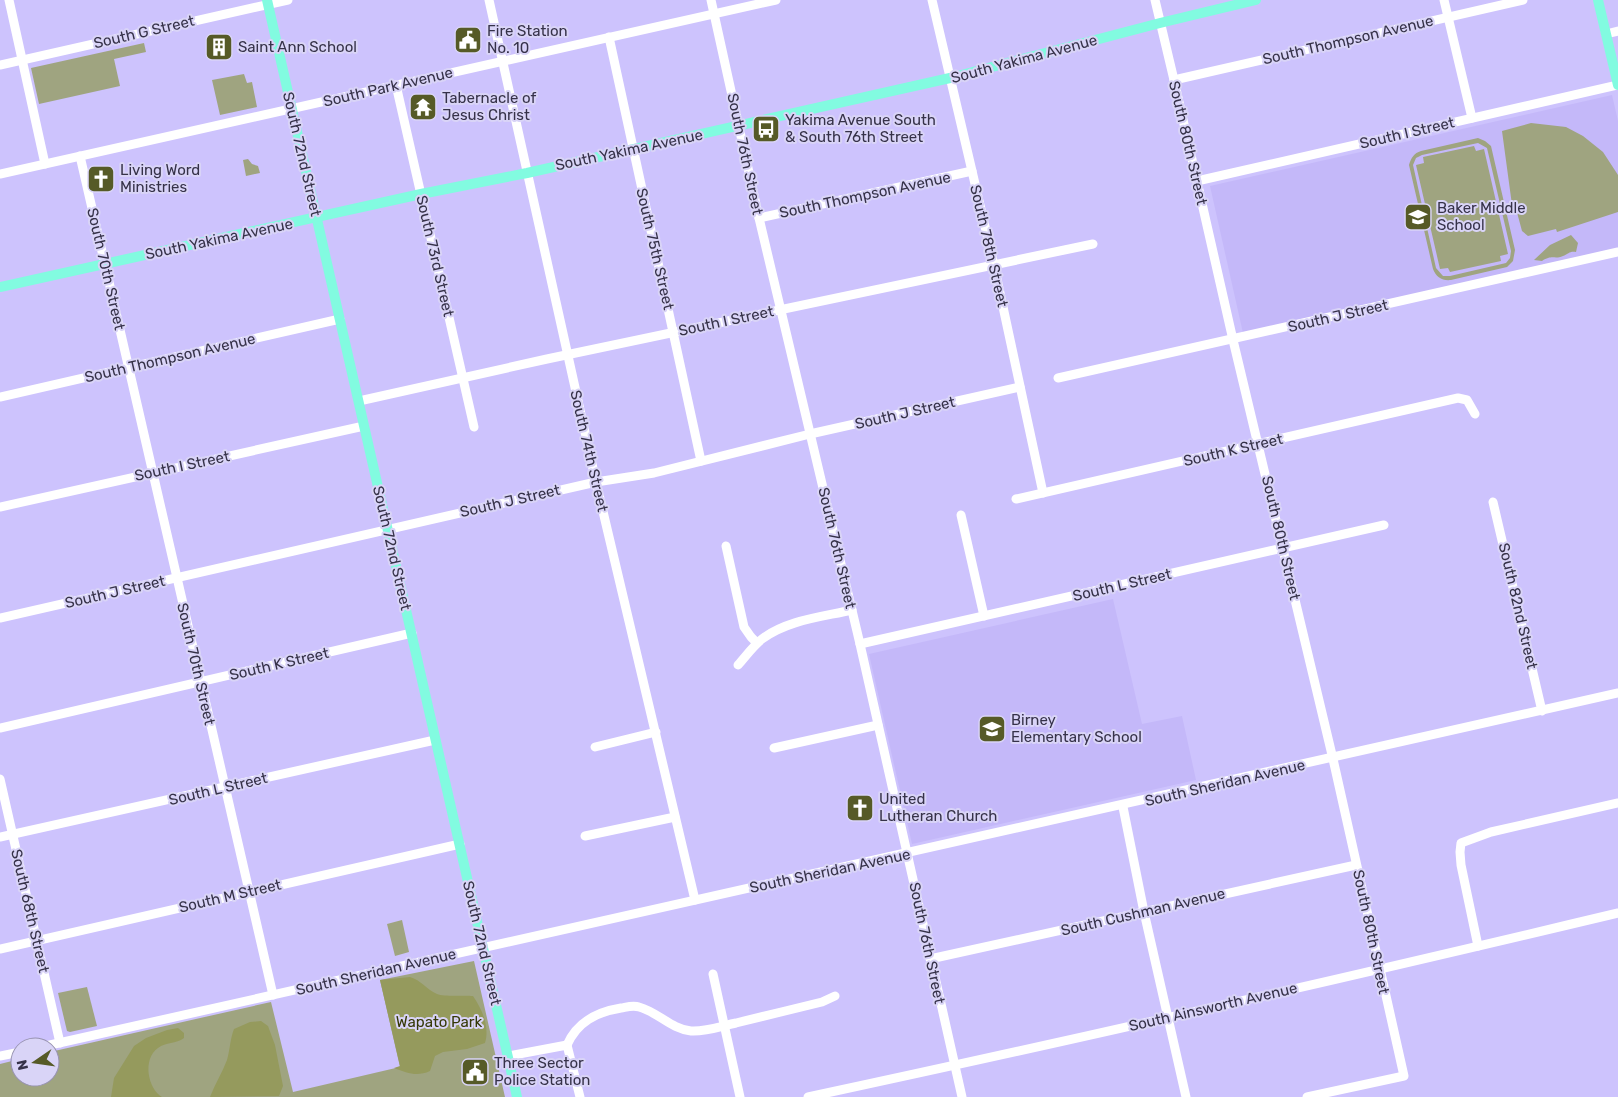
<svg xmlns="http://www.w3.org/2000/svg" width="1618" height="1097" font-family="Rubik,sans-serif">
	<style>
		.built { fill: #c4b8f9 }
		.green { fill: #9fa480; fill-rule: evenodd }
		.forest { fill: #959a5d }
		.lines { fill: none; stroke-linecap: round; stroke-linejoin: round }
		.minor { stroke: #fff; stroke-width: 9 }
		.major { stroke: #82fbe0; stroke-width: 10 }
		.labels { text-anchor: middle; stroke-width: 4; stroke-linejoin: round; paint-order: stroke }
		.poi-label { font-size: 15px; fill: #363249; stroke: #d9d4f7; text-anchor: start }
		.street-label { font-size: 15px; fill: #363249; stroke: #d9d4f7 }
		.park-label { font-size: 15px; fill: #353806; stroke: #d9d4f7 }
	</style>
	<rect width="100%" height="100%" fill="#cdc3fd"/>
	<!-- built -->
	<g class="built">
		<path d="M1612,95l6,26v127l-375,85 -33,-147z"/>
		<path d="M1113,599l29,125 40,-8 14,64 -284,64 -43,-190z"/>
	</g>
	<!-- green -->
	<g class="green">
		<path d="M144,43l2,9 -32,7 6,27 -81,18 -8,-36z"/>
		<path d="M244,74l3,9 5,-1 5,25 -37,8 -8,-35z"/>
		<path d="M1531,123l35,4 17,9 20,16 15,23v37l-61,20 -1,-3 -28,7 -6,-5 -7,-26h-3l-10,-74z"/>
		<path d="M1478,138l7,3 6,5 24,104 -2,11 -6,6 -56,13c-9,1 -15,-3 -18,-11l-24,-104c2,-7 5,-12 12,-14zM1478,143l9,5 24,103 -1,7 -4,5 -56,13h-7l-7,-8 -23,-103 3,-7 6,-3z"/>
		<path d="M1474,146l2,5 8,-2 24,105 -8,2 1,5 -51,11 -2,-4 -8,1 -24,-104 8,-2 -1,-6z"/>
		<path d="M248,159l4,5 6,2 2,7 -14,3 -3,-16z"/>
		<path d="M1571,235l7,8 -2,9c-7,-1 -7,2 -13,4 -9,4 -10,-2 -21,5l-8,-1 16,-15z"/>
		<path d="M402,920l7,32 -14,4 -8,-32z"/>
		<path d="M474,961l31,136h-505v-33l20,-5v18h30v-25l221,-50 22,90 107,-25 -20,-87z"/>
		<path d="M87,987l10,39 -27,6 -3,-1 -9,-38z"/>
	</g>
	<!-- forest -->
	<g class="forest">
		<path d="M410,977c11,3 16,12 27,17 8,3 26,1 36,2 9,13 17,31 12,47l-18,6 -24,3 -8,4 -5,15c-13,6 -23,2 -36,-3l6,-2 -20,-86z"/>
		<path d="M261,1021l7,5 7,19 8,41 -4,10 -69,1c5,-13 12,-24 17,-37 3,-10 3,-21 7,-31l16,-7z"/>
		<path d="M178,1028l6,5v5c-8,6 -18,4 -26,10 -16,11 -10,41 4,49h-51l3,-19 20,-32 12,-8 21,-8z"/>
	</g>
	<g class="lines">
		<!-- minor -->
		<g class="minor">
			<path d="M9,0l36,164"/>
			<path d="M489,0l107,482 99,418"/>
			<path d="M711,0l48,218 101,426 102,453"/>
			<path d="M932,0l62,265 49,228"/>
			<path d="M1155,0l19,80 59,260 100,419 71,317 -97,21"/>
			<path d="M1444,0l28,118"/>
			<path d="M1606,34l12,-3"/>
			<path d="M609,37l92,424"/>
			<path d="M0,65l288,-65"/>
			<path d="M1174,80l349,-80"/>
			<path d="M396,85l78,342"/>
			<path d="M80,156l193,839"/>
			<path d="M0,174l776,-174"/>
			<path d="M1197,181l421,-96"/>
			<path d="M759,218l213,-47"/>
			<path d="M1058,378l560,-126"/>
			<path d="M0,397l340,-78"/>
			<path d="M359,401l188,-42 546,-115"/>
			<path d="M1016,499l442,-101 9,2 8,14"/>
			<path d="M1493,502l49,209"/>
			<path d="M0,507l364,-81"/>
			<path d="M961,515l23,101"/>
			<path d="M726,546l18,81 7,10 6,6"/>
			<path d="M0,618l596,-136 58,-9 156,-39 210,-47"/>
			<path d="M860,644l524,-119"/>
			<path d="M738,665c8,-9 15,-19 24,-26 25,-19 60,-22 90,-29"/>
			<path d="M0,728l412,-95"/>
			<path d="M595,747l61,-15"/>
			<path d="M774,748l104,-23"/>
			<path d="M0,779l60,264"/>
			<path d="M1123,807l21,105 42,185"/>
			<path d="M585,836l90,-19"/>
			<path d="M0,837l435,-97"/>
			<path d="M1478,946l-17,-81 -1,-13 1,-9 30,-11 127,-29"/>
			<path d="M0,949l460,-105"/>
			<path d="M930,959l426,-94"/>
			<path d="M713,974l27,123"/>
			<path d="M567,1045c10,-23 29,-33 54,-37 6,-1 12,-3 18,-1 19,5 32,22 52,24 14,1 31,-5 45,-8 29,-7 57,-14 86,-21l13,-6"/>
			<path d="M567,1045l13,52"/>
			<path d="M41,1047c525,-120 1052,-232 1577,-354"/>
			<path d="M0,1056l20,-4"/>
			<path d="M508,1056l59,-11"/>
			<path d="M808,1097c271,-58 541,-120 810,-184"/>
		</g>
		<!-- major -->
		<g class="major">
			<path d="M267,0l250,1097"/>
			<path d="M1598,0l20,85"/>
			<path d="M0,287l421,-93 106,-21 423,-95 210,-55 96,-23"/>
		</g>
	</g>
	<!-- icons -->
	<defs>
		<g id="civic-square" transform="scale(1.4375)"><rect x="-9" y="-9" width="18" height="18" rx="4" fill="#565a27" stroke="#d9d4f7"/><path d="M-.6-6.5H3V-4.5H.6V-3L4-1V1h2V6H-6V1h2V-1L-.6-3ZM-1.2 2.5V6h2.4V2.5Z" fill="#fff"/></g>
		<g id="building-square" transform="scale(1.4375)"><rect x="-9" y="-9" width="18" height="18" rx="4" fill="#565a27" stroke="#d9d4f7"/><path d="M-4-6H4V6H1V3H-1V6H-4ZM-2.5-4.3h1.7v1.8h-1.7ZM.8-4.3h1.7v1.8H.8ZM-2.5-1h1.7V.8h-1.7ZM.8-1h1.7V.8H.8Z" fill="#fff"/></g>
		<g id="temple-square" transform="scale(1.4375)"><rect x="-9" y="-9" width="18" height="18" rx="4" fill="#565a27" stroke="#d9d4f7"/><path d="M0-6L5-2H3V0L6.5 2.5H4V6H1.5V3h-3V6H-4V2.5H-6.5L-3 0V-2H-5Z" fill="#fff"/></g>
		<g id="bus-square" transform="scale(1.4375)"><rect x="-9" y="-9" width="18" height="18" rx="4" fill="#565a27" stroke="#d9d4f7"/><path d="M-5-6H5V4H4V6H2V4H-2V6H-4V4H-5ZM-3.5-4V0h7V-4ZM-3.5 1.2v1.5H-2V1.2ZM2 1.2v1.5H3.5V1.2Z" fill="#fff"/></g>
		<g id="church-square" transform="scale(1.4375)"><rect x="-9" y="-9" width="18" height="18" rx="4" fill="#565a27" stroke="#d9d4f7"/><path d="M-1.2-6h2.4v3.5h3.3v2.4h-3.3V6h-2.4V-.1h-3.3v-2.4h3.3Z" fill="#fff"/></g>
		<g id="school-square" transform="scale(1.4375)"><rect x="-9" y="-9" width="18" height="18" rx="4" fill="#565a27" stroke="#d9d4f7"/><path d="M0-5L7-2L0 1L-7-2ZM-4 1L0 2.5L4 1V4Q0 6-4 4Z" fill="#fff"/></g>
	</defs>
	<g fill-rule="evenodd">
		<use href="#civic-square" x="468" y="40"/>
		<use href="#building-square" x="219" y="47"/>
		<use href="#temple-square" x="423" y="107"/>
		<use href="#bus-square" x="766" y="129"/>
		<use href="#church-square" x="101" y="179"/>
		<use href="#school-square" x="1418" y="217"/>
		<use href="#school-square" x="992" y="729"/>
		<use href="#church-square" x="860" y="808"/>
		<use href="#civic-square" x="475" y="1072"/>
	</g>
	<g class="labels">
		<!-- poi labels -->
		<g class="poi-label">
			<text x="487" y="36">Fire Station<tspan x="487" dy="17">No. 10</tspan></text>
			<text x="238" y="52">Saint Ann School</text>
			<text x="442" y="103">Tabernacle of<tspan x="442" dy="17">Jesus Christ</tspan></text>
			<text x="785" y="125">Yakima Avenue South<tspan x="785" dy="17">&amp; South 76th Street</tspan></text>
			<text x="120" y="175">Living Word<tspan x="120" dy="17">Ministries</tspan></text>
			<text x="1437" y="213">Baker Middle<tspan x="1437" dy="17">School</tspan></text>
			<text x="1011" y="725">Birney<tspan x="1011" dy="17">Elementary School</tspan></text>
			<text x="879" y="804">United<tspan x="879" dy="17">Lutheran Church</tspan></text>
			<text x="494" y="1068">Three Sector<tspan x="494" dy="17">Police Station</tspan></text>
		</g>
		<!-- street labels -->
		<g class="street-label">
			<text transform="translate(144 32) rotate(-13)" y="5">South G Street</text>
			<text transform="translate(1348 40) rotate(-13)" y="5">South Thompson Avenue</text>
			<text transform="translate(1024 59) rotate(-15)" y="5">South Yakima Avenue</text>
			<text transform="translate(388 87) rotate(-13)" y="5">South Park Avenue</text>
			<text transform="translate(1407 133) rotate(-13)" y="5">South I Street</text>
			<text transform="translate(1188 143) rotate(77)" y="5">South 80th Street</text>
			<text transform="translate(629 150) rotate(-12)" y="5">South Yakima Avenue</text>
			<text transform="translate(302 154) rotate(77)" y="5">South 72nd Street</text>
			<text transform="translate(745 154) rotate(78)" y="5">South 76th Street</text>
			<text transform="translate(865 195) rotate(-12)" y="5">South Thompson Avenue</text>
			<text transform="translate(219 239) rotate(-12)" y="5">South Yakima Avenue</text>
			<text transform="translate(989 246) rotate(77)" y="5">South 78th Street</text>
			<text transform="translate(655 249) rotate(77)" y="5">South 75th Street</text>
			<text transform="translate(435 256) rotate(77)" y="5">South 73rd Street</text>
			<text transform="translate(106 269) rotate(77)" y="5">South 70th Street</text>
			<text transform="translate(1338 316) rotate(-13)" y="5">South J Street</text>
			<text transform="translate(726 321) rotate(-12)" y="5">South I Street</text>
			<text transform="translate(170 358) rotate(-13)" y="5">South Thompson Avenue</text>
			<text transform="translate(905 413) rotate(-13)" y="5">South J Street</text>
			<text transform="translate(1233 450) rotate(-13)" y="5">South K Street</text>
			<text transform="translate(589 451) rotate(77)" y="5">South 74th Street</text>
			<text transform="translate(182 466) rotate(-12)" y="5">South I Street</text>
			<text transform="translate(510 501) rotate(-13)" y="5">South J Street</text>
			<text transform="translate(1281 538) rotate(77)" y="5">South 80th Street</text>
			<text transform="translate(392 548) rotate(77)" y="5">South 72nd Street</text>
			<text transform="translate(837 548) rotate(77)" y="5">South 76th Street</text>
			<text transform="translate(1122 585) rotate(-13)" y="5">South L Street</text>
			<text transform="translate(115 592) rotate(-13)" y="5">South J Street</text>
			<text transform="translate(1518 606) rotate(77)" y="5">South 82nd Street</text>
			<text transform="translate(196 664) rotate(77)" y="5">South 70th Street</text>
			<text transform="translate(279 664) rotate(-13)" y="5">South K Street</text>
			<text transform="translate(1225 783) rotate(-13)" y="5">South Sheridan Avenue</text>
			<text transform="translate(218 789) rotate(-13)" y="5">South L Street</text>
			<text transform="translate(830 871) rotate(-12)" y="5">South Sheridan Avenue</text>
			<text transform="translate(230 896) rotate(-13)" y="5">South M Street</text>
			<text transform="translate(30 911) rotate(77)" y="5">South 68th Street</text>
			<text transform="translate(1143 912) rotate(-13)" y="5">South Cushman Avenue</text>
			<text transform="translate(1371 932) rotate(78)" y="5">South 80th Street</text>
			<text transform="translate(482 943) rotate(77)" y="5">South 72nd Street</text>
			<text transform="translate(927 943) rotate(78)" y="5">South 76th Street</text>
			<text transform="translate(376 972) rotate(-13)" y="5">South Sheridan Avenue</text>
			<text transform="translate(1213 1007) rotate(-13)" y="5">South Ainsworth Avenue</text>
		</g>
		<!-- park labels -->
		<g class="park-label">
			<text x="439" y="1027">Wapato Park</text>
		</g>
	</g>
	<!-- north arrow -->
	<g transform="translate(35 1062) rotate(257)"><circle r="24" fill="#d9d4f7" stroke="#9893b1"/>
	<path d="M0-4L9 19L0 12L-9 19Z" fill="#565a27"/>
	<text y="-8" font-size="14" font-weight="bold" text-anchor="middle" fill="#363249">N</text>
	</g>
</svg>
